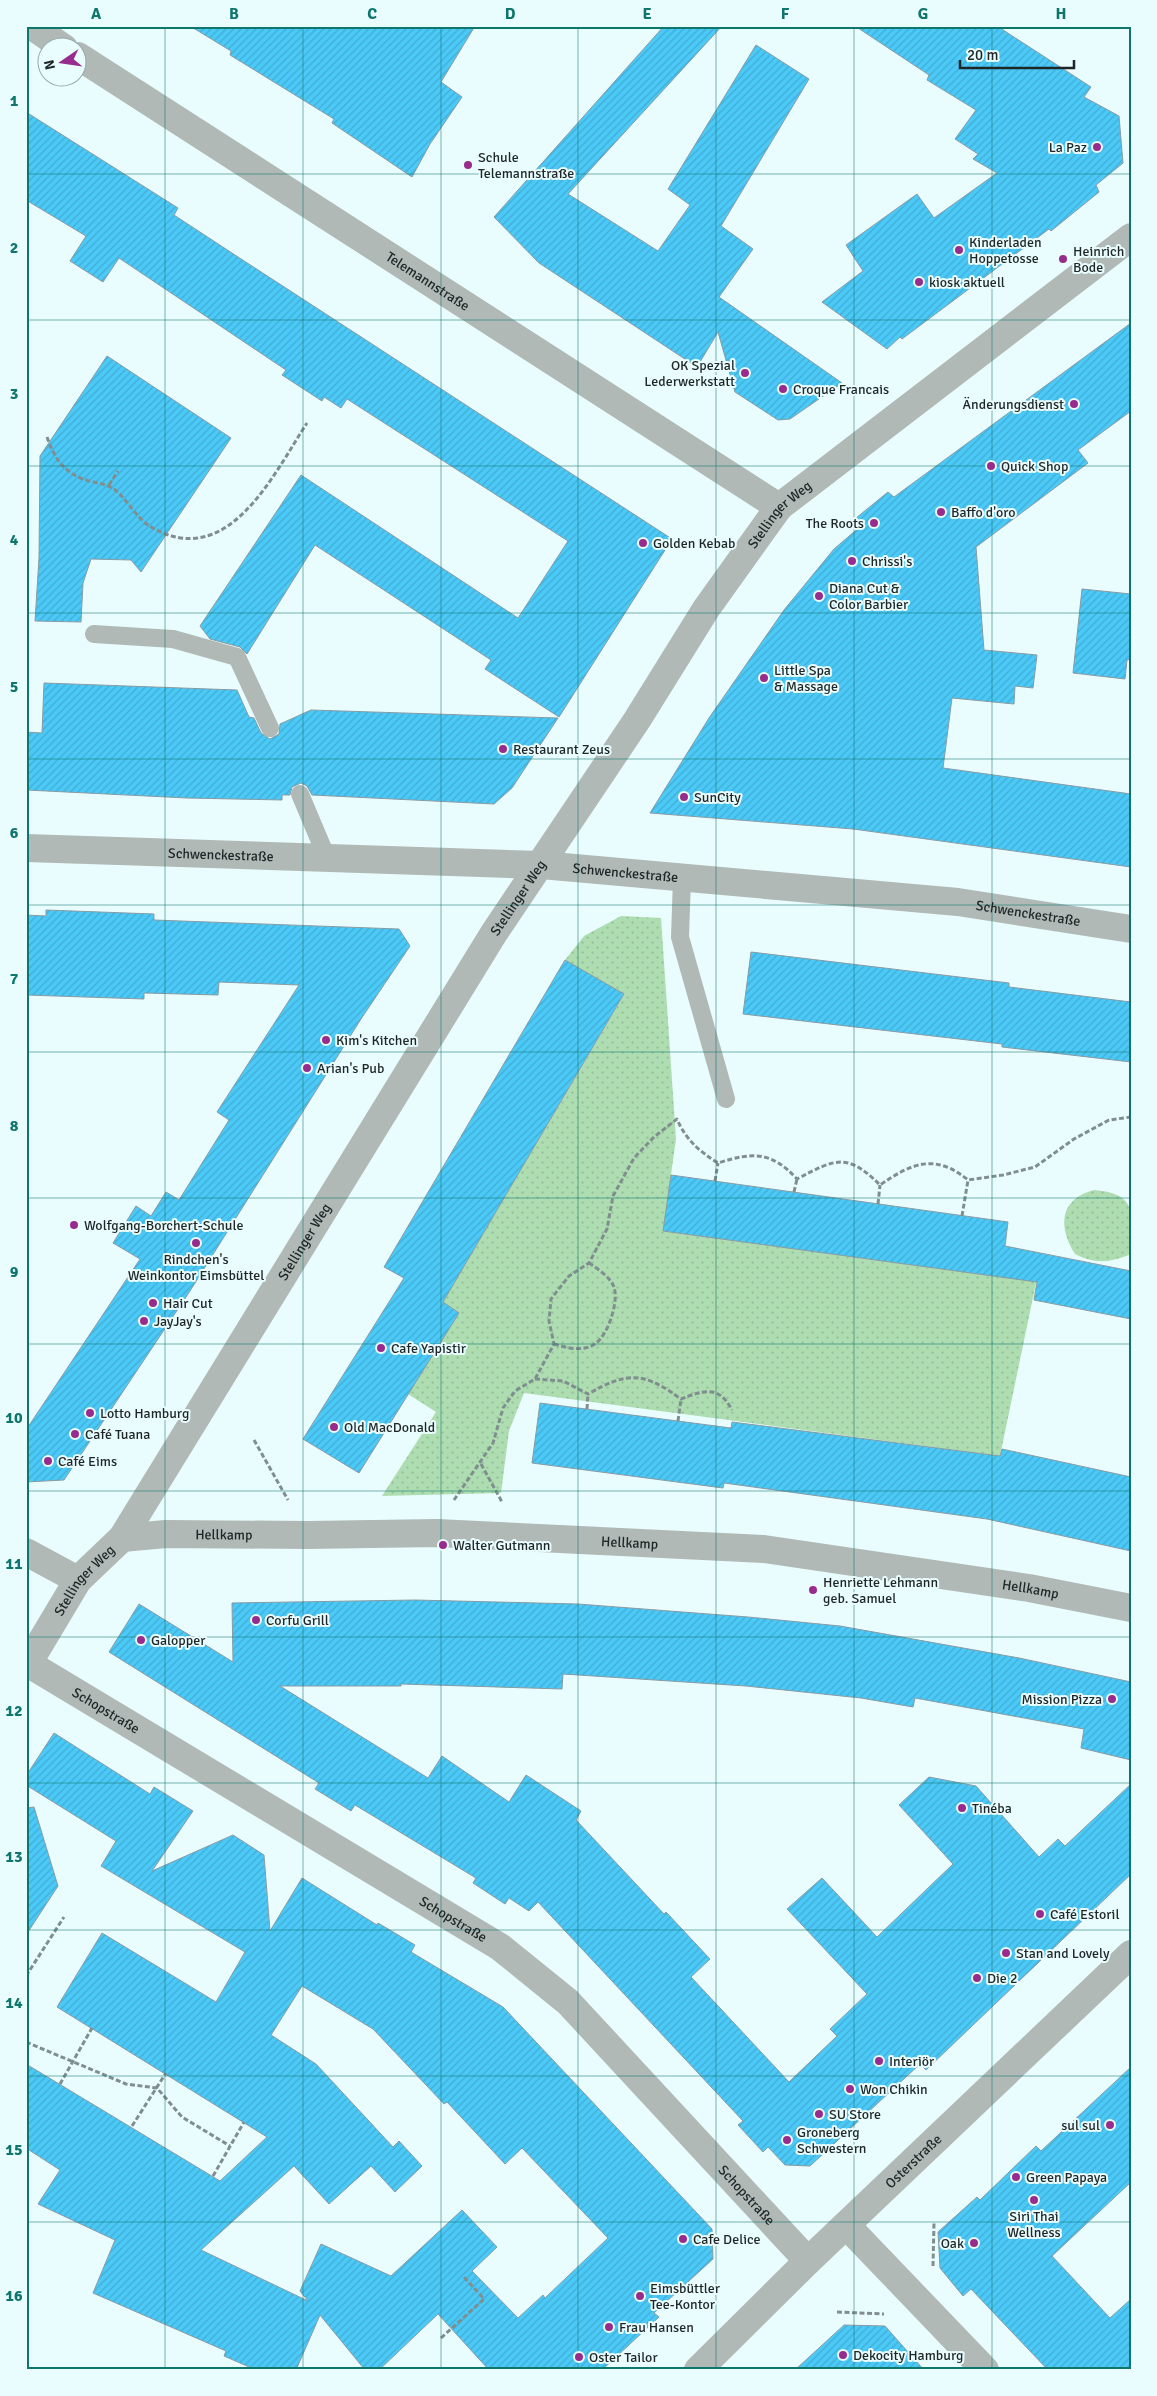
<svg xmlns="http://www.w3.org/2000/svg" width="1157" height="2396" font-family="Signika,sans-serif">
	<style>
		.grass { fill: url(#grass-dots) }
		.building { fill: url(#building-hatch); stroke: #889ba3; fill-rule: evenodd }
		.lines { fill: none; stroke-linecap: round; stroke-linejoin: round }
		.path { stroke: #818e8f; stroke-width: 3; stroke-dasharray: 5 2.5; stroke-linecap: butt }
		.service { stroke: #b0b9b6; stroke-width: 18 }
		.minor { stroke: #b0b9b6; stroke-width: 28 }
		.tertiary { stroke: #b0b9b6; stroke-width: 28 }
		.grid { fill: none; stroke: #0f766e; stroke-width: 1; stroke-opacity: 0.55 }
		.poi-dot { fill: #982c8d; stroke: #eafdfe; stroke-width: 2 }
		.labels { text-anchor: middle; stroke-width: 4; stroke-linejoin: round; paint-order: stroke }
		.poi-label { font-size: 14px; fill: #1e2627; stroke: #eafdfe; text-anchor: start }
		.street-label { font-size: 14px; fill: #1e2627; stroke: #eafdfe }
		.neatline { fill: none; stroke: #0f766e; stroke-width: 2 }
		.grid-label { font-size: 16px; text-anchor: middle; font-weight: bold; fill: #0f766e }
	</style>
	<defs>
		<pattern id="grass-dots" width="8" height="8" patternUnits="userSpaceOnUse" patternTransform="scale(1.25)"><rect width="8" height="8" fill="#adddb1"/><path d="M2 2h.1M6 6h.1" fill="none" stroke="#94be98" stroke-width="1.8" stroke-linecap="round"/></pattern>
		<pattern id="building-hatch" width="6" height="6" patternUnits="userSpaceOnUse" patternTransform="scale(1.25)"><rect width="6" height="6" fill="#4bc9f7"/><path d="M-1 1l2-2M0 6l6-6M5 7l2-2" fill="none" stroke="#41acd4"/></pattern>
	</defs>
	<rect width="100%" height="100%" fill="#eafdfe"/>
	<!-- grass -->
	<g class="grass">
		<path d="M621,916l40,2 15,221 -13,92 337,46 42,-23 -42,202 -476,-63 -15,38 -8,62 -119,3 54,-84 -28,-18 51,-81 -16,-11 181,-307 -59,-35 19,-24z"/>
		<path d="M1094,1190c47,4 37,26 37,64 -21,9 -36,10 -56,0 -17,-27 -16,-55 19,-64z"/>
	</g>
	<!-- building -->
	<g class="building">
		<path d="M190,26h285l-34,56 21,15 -32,47 -18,33 -80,-54 2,-4 -104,-64 1,-4z"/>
		<path d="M664,26h58l-154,168 90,57 32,-46 -22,-16 88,-144 53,34 -88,147 32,23 -34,48 123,86 -52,36 -12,1 -43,-28 -17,-60 -21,35 -158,-104 -45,-46z"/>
		<path d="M855,26h142l94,61 -7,10 35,19 4,47 -27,22 3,7 -48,39 -2,-2 -147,110 -2,-2 -13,12 -65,-47 41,-31 -17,-26 71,-51 17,24 63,-45 -24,-14 5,-5 -23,-15 21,-29 -49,-30 2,-5z"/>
		<path d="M26,112l152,96 -4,7 61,40 437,284 -113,178 -74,-48 6,-9 -176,-115 -68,109 -7,-7 -30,-8 -10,-13 101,-151 217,143 50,-77 -221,-142 -6,9 -17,-11 -2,4 -40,-26 4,-5 -167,-112 -16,24 -33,-21 16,-25 -60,-36z"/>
		<path d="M1131,323v88l-53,39 10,13 -112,84 8,103 53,5 -4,33 -18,-2 -1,18 -62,-6 -9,70 188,26v73l-278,-38 -203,-16 59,-95 75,-108 50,-61 28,-24 -6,-7 32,-26 6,5z"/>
		<path d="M107,356l124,82 -90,134 -10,-12 -40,-1 -8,24 -2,39 -46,-1 4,-63 1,-102z"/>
		<path d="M1082,589l49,5v65l-4,1 -2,19 -52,-6z"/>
		<path d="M44,683l193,7 12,27 5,1 7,15 9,6 9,-5 1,-10 31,-14 247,8 -46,70 -18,16 -182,-9 -5,-9 -6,-3 -9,4 -2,8h-8v5l-95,-2 -161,-8v-58l16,1z"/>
		<path d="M46,910l108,4v6l245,9 11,17 -49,73 -171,272 -126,189 -38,2v-52l114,-171 -27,-16 23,-37 15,10 15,-24 13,8 50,-80 -12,-8 82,-127 -80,-3 -1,13 -74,-2v6l-118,-4v-80l20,1z"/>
		<path d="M751,952l258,31v4l122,15v60l-129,-15v-3l-259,-30z"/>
		<path d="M565,960l59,34 -181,308 16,11 -100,160 -56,-34 101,-161 -20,-11z"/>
		<path d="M671,1175l337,47 -3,24 126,25v48l-97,-19 3,-18 -374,-51z"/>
		<path d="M540,1403l191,25 1,-6 268,34 2,-7 129,28v74l-144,-32 -263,-36 -1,5 -191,-25z"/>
		<path d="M415,1600l163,4 170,13 92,9 179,32 112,24v78l-50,-12 3,-19 -169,-31 -2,9 -52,-9 -115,-12 -183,-12 -1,15 -161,-5v2h-121l148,92 14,-22 67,46 17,-27 55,36 -5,9 88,94 2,-2 44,47 -19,18 98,105 48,-46 -7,-7 37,-35 -80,-85 35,-31 55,59 76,-73 -54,-59 30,-28 47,9 63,71 19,-18 7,7 66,-62v90l-205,196 -6,-6 -110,102 -25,-1 -17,-18 -5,5 -25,-27 5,-4 -205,-219 -9,9 -20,-13 -4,6 -32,-21 3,-5 -121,-73 -4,6 -36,-22 4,-6 -210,-131 30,-48 94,58 -1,-59z"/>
		<path d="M54,1733l96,61 4,-7 39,24 -41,60 81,-36 31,20 6,76 32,-53 75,47 1,-2 37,22 -4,7 92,55 209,222 1,30 -59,54 5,4 -57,53h-113l-51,-56 -59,56h-14l-45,-55 -24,55h-40l-32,-14 2,-5 -133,-58 22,-53 -77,-36 22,-34 -34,-22v-84l194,117 47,-44 -210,-130 45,-74 114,69 29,-50 -144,-86 15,-25 -90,-56v-9zM302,1986l71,43 71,75 3,-2 58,62 17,-16 86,90 -63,60 -2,-3 -25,23 -46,-47 25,-24 -35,-37 -71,66 -70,-32 -21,47 8,10 -107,-51 93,-84 35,38 42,-38 24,26 27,-26 -23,-25 -6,6 -77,-83 -45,-29z"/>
		<path d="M34,1807l24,79 -32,49v-127z"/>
		<path d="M1131,2067v115l-79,74 58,62 21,-19v71h-83l-77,-81 -8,7 -23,-28 -2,-36 39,-35 3,3 56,-54 5,5z"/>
		<path d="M844,2325l41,1 39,44h-129z"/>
	</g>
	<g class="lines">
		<!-- path -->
		<g class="path">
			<path d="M47,437c8,23 18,37 42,44 9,2 17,3 25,8 14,11 22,29 37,38 77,45 122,-52 156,-104"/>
			<path d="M109,485l9,-14"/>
			<path d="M715,1181l3,-18"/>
			<path d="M794,1192l3,-13"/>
			<path d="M878,1204l2,-19"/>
			<path d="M962,1216l6,-36"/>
			<path d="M554,1344c13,4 29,8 41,0 13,-9 24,-42 19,-57 -4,-10 -16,-18 -25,-24"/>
			<path d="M535,1379l28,2 25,13c40,-23 56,-22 93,5 23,-9 38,-14 51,11"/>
			<path d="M587,1409l1,-15"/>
			<path d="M678,1421l3,-22"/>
			<path d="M254,1440l34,60"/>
			<path d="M481,1464l21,38"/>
			<path d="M454,1500l39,-57 10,-35 12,-17 20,-12 19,-35 -5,-23 2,-22 18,-23 20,-13 18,-34 6,-33 21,-38 20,-21 23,-18c9,21 22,32 41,44 35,-11 53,-12 79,16 38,-20 50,-27 83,6 32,-22 55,-32 88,-5l35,-5 32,-8 39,-28 35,-19 22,-3"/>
			<path d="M26,1976l38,-59"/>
			<path d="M26,2042l100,42 31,4 25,29 48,29"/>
			<path d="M60,2084l32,-56"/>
			<path d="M132,2126l34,-53"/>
			<path d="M213,2176l31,-54"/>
			<path d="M933,2266l1,-43"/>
			<path d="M837,2312l47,2"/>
			<path d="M441,2338l43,-39 -20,-22"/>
		</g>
		<!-- service -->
		<g class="service">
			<path d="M94,634l79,5 64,18 33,71"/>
			<path d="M300,794l27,64"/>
			<path d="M682,878l-2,59 46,162"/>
		</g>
		<!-- minor -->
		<g class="minor">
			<path d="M32,26l32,22"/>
			<path id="s1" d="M78,56l701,451"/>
			<path id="s2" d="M26,848l515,17 417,37 173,27"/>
			<path id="s3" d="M122,1538l44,-4 142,1 129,-2 327,16 265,39 102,20"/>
			<path d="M26,1552l52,28"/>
			<path id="s4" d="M29,1664l471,283 68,55 240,259"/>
			<path id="s5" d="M26,1667l52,-87 44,-42 372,-605 143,-213 69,-111 73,-102 352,-270"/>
			<path d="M846,2225l139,145"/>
		</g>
		<!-- tertiary -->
		<path class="tertiary" id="s6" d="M698,2370l110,-109 323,-307"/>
	</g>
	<!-- grid -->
	<path class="grid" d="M165,26v2344M303,26v2344M441,26v2344M578,26v2344M716,26v2344M854,26v2344M992,26v2344M26,174h1105M26,320h1105M26,466h1105M26,613h1105M26,759h1105M26,905h1105M26,1052h1105M26,1198h1105M26,1344h1105M26,1491h1105M26,1637h1105M26,1783h1105M26,1930h1105M26,2076h1105M26,2222h1105"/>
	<!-- markers -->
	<g class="poi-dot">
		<circle cx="1097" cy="147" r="5"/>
		<circle cx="468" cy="165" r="5"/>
		<circle cx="959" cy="250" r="5"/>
		<circle cx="1063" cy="259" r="5"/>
		<circle cx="919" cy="282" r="5"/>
		<circle cx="745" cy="373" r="5"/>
		<circle cx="783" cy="389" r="5"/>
		<circle cx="1074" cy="404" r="5"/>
		<circle cx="991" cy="466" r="5"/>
		<circle cx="941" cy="512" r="5"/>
		<circle cx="874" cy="523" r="5"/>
		<circle cx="643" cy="543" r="5"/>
		<circle cx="852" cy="561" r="5"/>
		<circle cx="819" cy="596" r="5"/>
		<circle cx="764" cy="678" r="5"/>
		<circle cx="503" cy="749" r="5"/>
		<circle cx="684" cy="797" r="5"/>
		<circle cx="326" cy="1040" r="5"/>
		<circle cx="307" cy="1068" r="5"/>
		<circle cx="74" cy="1225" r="5"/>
		<circle cx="196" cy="1243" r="5"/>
		<circle cx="153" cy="1303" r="5"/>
		<circle cx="144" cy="1321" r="5"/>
		<circle cx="381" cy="1348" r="5"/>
		<circle cx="90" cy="1413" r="5"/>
		<circle cx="334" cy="1427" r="5"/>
		<circle cx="75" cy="1434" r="5"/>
		<circle cx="48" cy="1461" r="5"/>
		<circle cx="443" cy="1545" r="5"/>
		<circle cx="813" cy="1590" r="5"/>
		<circle cx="256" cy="1620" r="5"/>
		<circle cx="141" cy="1640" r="5"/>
		<circle cx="1112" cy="1699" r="5"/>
		<circle cx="962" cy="1808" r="5"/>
		<circle cx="1040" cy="1914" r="5"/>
		<circle cx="1006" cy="1953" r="5"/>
		<circle cx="977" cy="1978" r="5"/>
		<circle cx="879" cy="2061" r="5"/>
		<circle cx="850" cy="2089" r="5"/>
		<circle cx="819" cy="2114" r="5"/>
		<circle cx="1110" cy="2125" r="5"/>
		<circle cx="787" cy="2140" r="5"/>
		<circle cx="1016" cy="2177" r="5"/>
		<circle cx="1034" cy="2200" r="5"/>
		<circle cx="683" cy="2239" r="5"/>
		<circle cx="974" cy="2243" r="5"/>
		<circle cx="640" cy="2296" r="5"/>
		<circle cx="609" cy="2327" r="5"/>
		<circle cx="843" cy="2355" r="5"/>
		<circle cx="579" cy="2357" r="5"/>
	</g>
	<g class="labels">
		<!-- poi labels -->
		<g class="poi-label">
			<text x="1087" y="152" text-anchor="end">La Paz</text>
			<text x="478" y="162">Schule<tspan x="478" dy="16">Telemannstraße</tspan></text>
			<text x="969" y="247">Kinderladen<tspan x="969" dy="16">Hoppetosse</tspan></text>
			<text x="1073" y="256">Heinrich<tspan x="1073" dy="16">Bode</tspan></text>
			<text x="929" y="287">kiosk aktuell</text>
			<text x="735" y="370" text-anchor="end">OK Spezial<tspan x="735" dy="16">Lederwerkstatt</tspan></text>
			<text x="793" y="394">Croque Francais</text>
			<text x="1064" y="409" text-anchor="end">Änderungsdienst</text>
			<text x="1001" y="471">Quick Shop</text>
			<text x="951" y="517">Baffo d'oro</text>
			<text x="864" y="528" text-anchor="end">The Roots</text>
			<text x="653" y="548">Golden Kebab</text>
			<text x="862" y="566">Chrissi's</text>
			<text x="829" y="593">Diana Cut &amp;<tspan x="829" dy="16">Color Barbier</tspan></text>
			<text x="774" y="675">Little Spa<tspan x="774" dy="16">&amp; Massage</tspan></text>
			<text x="513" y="754">Restaurant Zeus</text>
			<text x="694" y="802">SunCity</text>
			<text x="336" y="1045">Kim's Kitchen</text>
			<text x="317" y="1073">Arian's Pub</text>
			<text x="84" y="1230">Wolfgang-Borchert-Schule</text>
			<text x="196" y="1264" text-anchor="middle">Rindchen's<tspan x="196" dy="16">Weinkontor Eimsbüttel</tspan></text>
			<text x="163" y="1308">Hair Cut</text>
			<text x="154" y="1326">JayJay's</text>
			<text x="391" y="1353">Cafe Yapistir</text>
			<text x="100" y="1418">Lotto Hamburg</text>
			<text x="344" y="1432">Old MacDonald</text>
			<text x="85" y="1439">Café Tuana</text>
			<text x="58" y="1466">Café Eims</text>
			<text x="453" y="1550">Walter Gutmann</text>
			<text x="823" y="1587">Henriette Lehmann<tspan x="823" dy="16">geb. Samuel</tspan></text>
			<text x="266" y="1625">Corfu Grill</text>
			<text x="151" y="1645">Galopper</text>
			<text x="1102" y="1704" text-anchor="end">Mission Pizza</text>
			<text x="972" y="1813">Tinéba</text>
			<text x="1050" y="1919">Café Estoril</text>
			<text x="1016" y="1958">Stan and Lovely</text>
			<text x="987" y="1983">Die 2</text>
			<text x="889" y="2066">Interiör</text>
			<text x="860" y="2094">Won Chikin</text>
			<text x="829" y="2119">SU Store</text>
			<text x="1100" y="2130" text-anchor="end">sul sul</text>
			<text x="797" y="2137">Groneberg<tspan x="797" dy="16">Schwestern</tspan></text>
			<text x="1026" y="2182">Green Papaya</text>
			<text x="1034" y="2221" text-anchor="middle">Siri Thai<tspan x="1034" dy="16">Wellness</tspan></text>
			<text x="693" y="2244">Cafe Delice</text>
			<text x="964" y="2248" text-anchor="end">Oak</text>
			<text x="650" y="2293">Eimsbüttler<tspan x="650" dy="16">Tee-Kontor</tspan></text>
			<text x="619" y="2332">Frau Hansen</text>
			<text x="853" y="2360">Dekocity Hamburg</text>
			<text x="589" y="2362">Oster Tailor</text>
		</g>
		<!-- street labels -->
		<g class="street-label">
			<text dy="5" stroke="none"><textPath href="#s1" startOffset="416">Telemannstraße</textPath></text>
			<text dy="5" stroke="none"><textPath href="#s5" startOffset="1380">Stellinger Weg</textPath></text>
			<text dy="5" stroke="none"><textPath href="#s2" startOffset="195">Schwenckestraße</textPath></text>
			<text dy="5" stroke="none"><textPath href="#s2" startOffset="600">Schwenckestraße</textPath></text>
			<text dy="5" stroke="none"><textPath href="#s5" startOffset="915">Stellinger Weg</textPath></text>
			<text dy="5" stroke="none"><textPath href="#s2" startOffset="1005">Schwenckestraße</textPath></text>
			<text dy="5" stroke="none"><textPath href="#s5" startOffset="510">Stellinger Weg</textPath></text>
			<text dy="5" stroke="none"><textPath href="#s3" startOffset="102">Hellkamp</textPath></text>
			<text dy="5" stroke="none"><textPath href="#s3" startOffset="508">Hellkamp</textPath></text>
			<text dy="5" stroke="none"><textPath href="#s5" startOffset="105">Stellinger Weg</textPath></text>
			<text dy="5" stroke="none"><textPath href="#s3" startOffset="912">Hellkamp</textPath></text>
			<text dy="5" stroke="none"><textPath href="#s4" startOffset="90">Schopstraße</textPath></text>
			<text dy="5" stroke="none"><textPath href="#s4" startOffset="495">Schopstraße</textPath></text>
			<text dy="5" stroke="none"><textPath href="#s6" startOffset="300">Osterstraße</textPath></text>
			<text dy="5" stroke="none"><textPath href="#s4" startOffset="900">Schopstraße</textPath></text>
		</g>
	</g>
	<!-- border -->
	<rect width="1157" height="2396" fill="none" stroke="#eafdfe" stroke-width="55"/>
	<!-- north arrow -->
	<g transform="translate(62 62) rotate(257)"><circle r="24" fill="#eafdfe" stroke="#98a7a8"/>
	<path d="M0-4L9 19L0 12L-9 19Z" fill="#982c8d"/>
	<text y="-8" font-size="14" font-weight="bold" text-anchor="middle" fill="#1e2627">N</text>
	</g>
	<!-- scale -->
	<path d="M960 60v8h114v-8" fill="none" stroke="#1e2627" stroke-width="2.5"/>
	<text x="967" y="60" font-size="15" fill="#1e2627" stroke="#eafdfe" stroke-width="4" paint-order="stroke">20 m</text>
	<rect x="28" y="28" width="1102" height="2340" class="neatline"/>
	<g class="grid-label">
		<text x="96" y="19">A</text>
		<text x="234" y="19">B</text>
		<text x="372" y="19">C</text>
		<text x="510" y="19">D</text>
		<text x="647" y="19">E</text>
		<text x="785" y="19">F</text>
		<text x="923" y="19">G</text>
		<text x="1061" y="19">H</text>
		<text x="14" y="106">1</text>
		<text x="14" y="253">2</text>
		<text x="14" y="399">3</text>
		<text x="14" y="545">4</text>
		<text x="14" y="692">5</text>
		<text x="14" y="838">6</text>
		<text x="14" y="984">7</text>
		<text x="14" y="1131">8</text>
		<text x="14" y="1277">9</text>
		<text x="14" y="1423">10</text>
		<text x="14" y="1569">11</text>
		<text x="14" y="1716">12</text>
		<text x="14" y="1862">13</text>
		<text x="14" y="2008">14</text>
		<text x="14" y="2155">15</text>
		<text x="14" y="2301">16</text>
	</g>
</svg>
